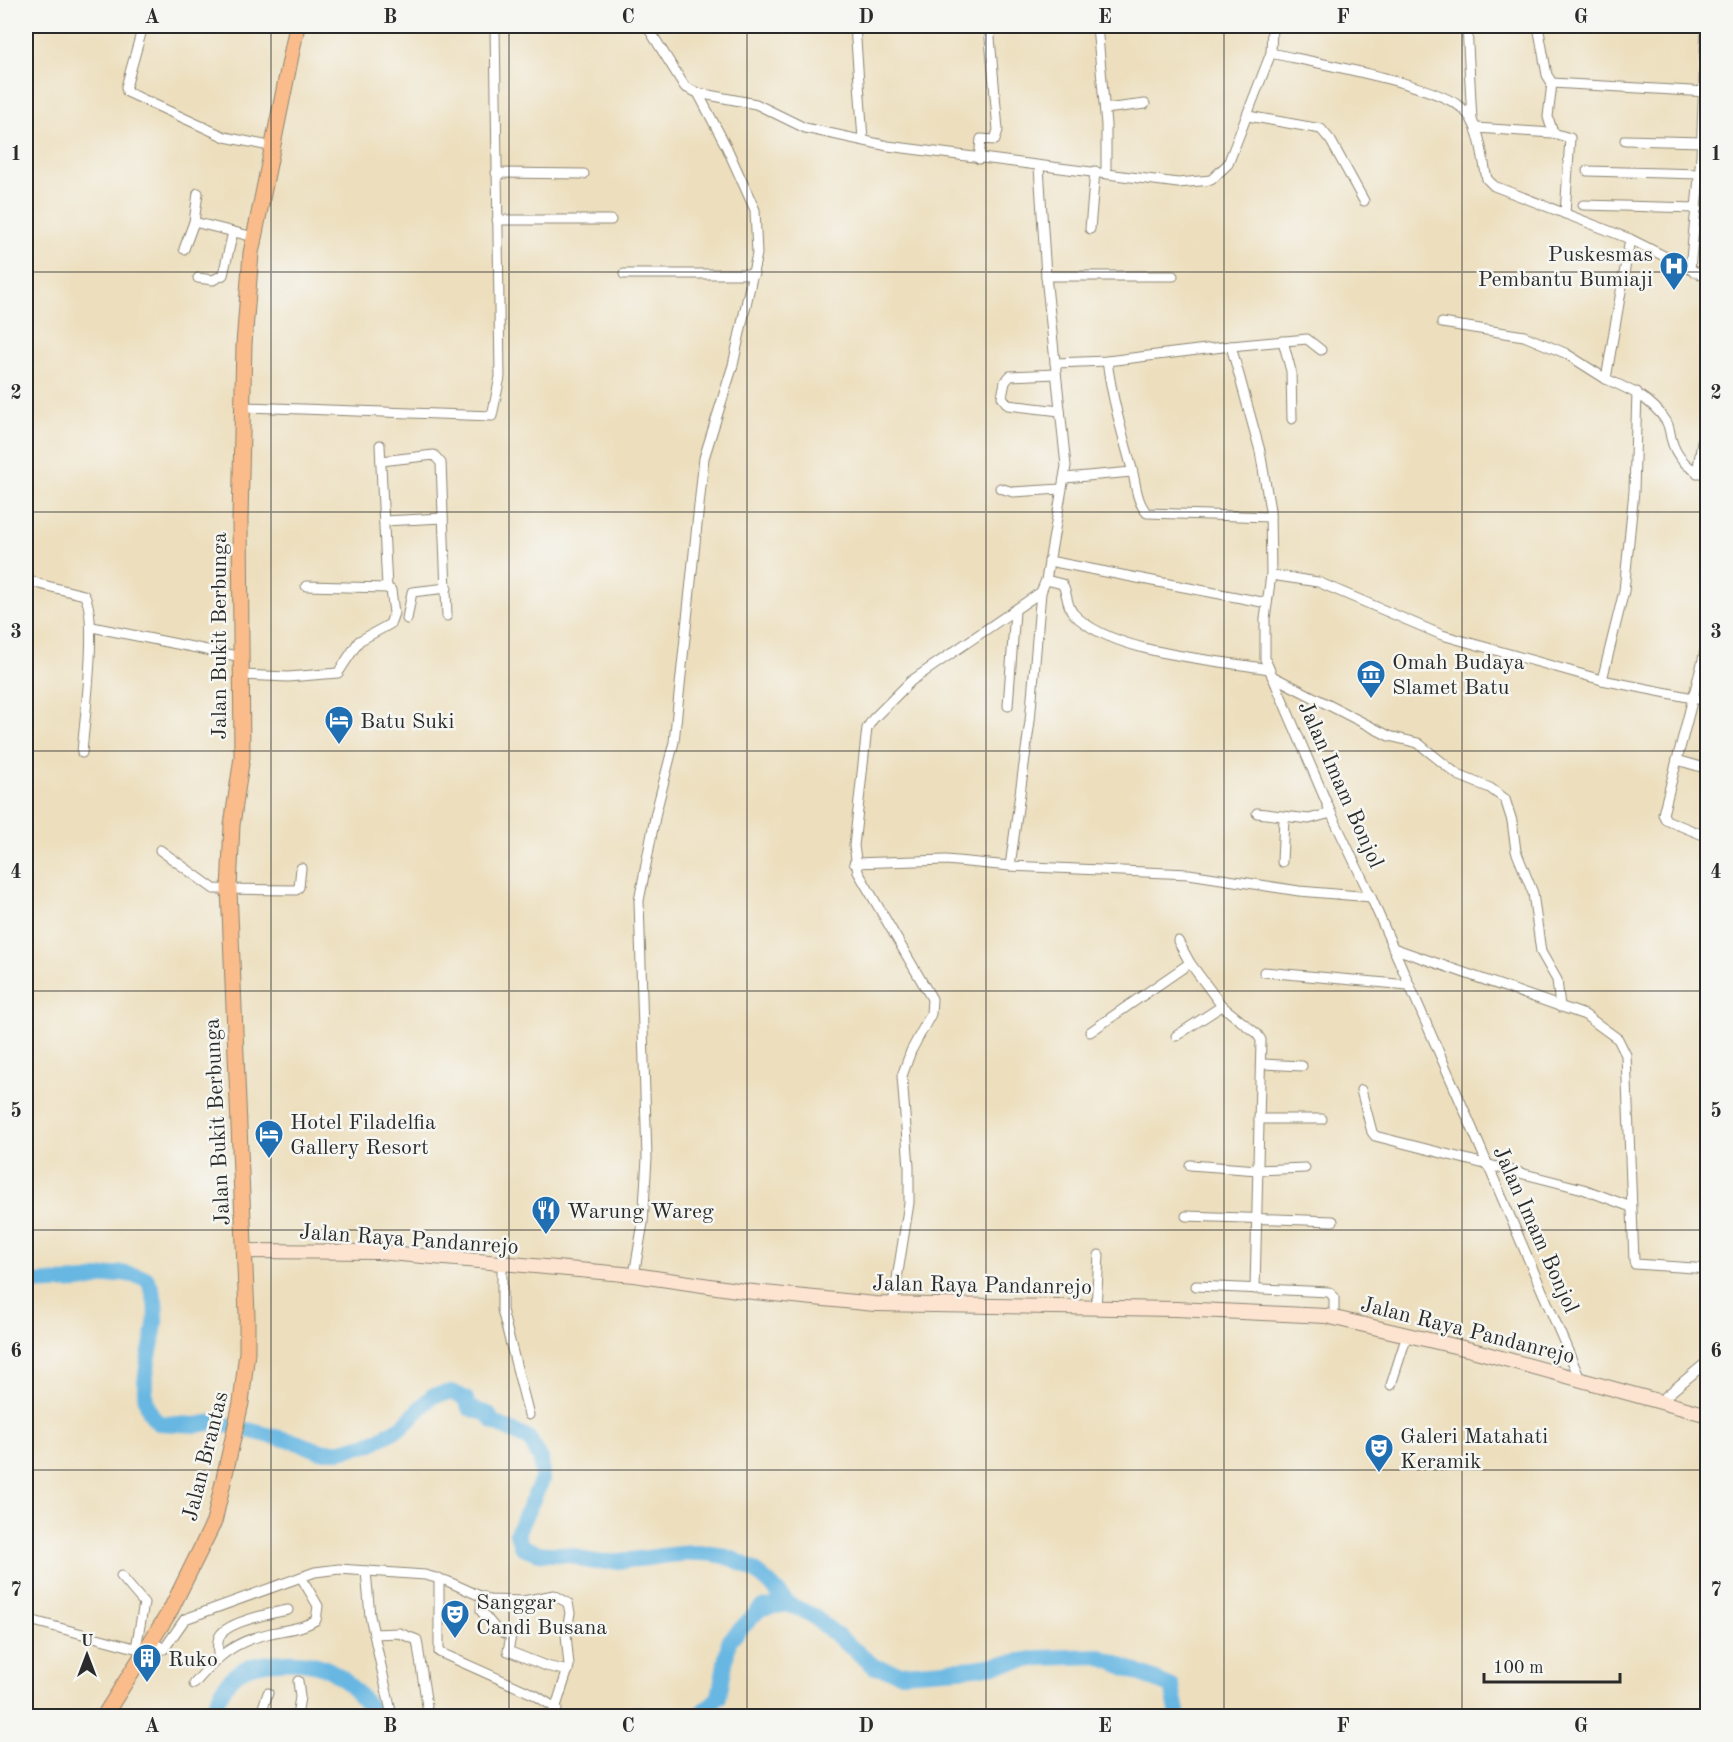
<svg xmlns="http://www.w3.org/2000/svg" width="1733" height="1742" font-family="'Old Standard TT',serif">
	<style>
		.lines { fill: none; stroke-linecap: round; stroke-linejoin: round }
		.river { stroke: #68b7e2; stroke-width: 16 }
		.street-casing { stroke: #8c8574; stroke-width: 11 }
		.secondary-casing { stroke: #8c8574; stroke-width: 16 }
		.primary-casing { stroke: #8c8574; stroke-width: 17 }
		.street { stroke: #fff; stroke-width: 9 }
		.secondary { stroke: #fde4d0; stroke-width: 14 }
		.primary { stroke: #f9bc8a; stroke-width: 15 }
		.grid { fill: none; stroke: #2b2b2b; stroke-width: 1.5; stroke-opacity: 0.55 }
		.labels { text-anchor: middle; stroke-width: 5; stroke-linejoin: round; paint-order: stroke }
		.poi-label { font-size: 22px; fill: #2b2b2b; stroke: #f6f6f2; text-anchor: start }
		.street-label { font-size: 22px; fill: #2b2b2b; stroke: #f6f6f2 }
		.neatline { fill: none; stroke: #2b2b2b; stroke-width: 2 }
		.grid-label { font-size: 20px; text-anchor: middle; font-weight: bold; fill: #2b2b2b }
	</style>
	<rect width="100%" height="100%" fill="#f6f6f2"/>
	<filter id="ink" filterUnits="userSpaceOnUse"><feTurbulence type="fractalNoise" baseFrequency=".0167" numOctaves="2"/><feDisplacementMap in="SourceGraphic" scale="12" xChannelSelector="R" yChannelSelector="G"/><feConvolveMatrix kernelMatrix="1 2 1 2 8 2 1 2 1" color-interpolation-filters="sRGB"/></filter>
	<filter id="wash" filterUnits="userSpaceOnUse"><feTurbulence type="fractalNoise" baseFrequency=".008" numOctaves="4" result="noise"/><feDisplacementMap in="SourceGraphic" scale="24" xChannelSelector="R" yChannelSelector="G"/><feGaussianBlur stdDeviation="1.35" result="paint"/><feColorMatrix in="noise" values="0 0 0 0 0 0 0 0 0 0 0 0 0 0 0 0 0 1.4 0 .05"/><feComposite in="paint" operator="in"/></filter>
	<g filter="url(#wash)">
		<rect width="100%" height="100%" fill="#eddfbe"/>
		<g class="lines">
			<!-- river -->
			<g class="river">
				<path d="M26,1283l55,-2 41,-8 24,5c31,45 -25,107 12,145l38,2 19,-3 81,20 24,9h20l32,-8 31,-17 29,-30 20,-4 14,7 3,9 19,6 5,8 36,17 12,20 1,21 -25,53 4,13c25,12 24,6 48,9 9,1 18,7 27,7 82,0 129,-38 192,42"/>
				<path d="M211,1716c5,-15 12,-32 26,-43 18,-13 66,-14 86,-6 23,9 39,32 55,49"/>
				<path d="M630,1716l9,-2 9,2"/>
				<path d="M699,1716l20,-19 10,-56 32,-33 27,-4 24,11 63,52 26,6 74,-5 65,-10 58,-2 74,31 6,29"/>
			</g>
		</g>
	</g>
	<g filter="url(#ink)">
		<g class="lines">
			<!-- street casing -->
			<g class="street-casing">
				<g id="street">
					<path d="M143,26l-17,61 1,5 98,45 49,10"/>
					<path d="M647,26l38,61 13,6 58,11 49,24 83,18 290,37 33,-3 17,-16 43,-111 1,-27"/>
					<path d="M855,26l8,114"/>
					<path d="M1097,26l9,99v47"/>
					<path d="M1467,26l5,94"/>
					<path d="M1538,26l9,49 5,8 156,9"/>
					<path d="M1271,53c40,9 168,31 193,57 17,16 18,47 23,69l7,7 136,53 78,39"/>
					<path d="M1552,83l-4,34 5,16"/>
					<path d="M1105,109l40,-5"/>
					<path d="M1248,116l73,13 10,12 33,60"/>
					<path d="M1476,128l77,5 17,5 -5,76"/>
					<path d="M1625,140l77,2"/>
					<path d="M979,159l2,-20 14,1 3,-10 -9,-104"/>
					<path d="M1587,171l113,3"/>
					<path d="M496,173l88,1"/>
					<path d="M1583,205l114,3"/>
					<path d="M497,220h114"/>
					<path d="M194,222l60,15"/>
					<path d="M1090,229l5,-58"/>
					<path d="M1630,239l-24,140c23,10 46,20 60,42 3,4 4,12 5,17 5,20 17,32 37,38"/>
					<path d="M184,249l10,-27 4,-29"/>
					<path d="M1690,269l11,-112 5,-131"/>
					<path d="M624,274h130"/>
					<path d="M1046,276h127"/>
					<path d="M198,278l15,2 10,-5 10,-43"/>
					<path d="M1442,323l82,13 41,17 41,26"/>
					<path d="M26,341v35"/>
					<path d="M1283,341l8,30 1,48"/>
					<path d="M1231,346l76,-7 14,11"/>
					<path d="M1107,361c5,37 15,72 25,108 4,15 4,32 15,44l123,4"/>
					<path d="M1055,363l52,-2 124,-15 29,105 10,59 1,65 -6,44v40l66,154 40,84 101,231 108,251"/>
					<path d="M1056,374l-46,2 -5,6 -3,15 6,8 52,6"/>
					<path d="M244,407l248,9 8,-39 -5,-351"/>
					<path d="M380,445l7,143"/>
					<path d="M381,461l53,-6 7,8 6,153"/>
					<path d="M1697,473l11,-67"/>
					<path d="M1065,478l67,-6"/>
					<path d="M1000,488l13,4 48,-3"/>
					<path d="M384,521l59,-3"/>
					<path d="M1049,561l218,42"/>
					<path d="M1271,575l47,7 124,53 160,45 106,21"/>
					<path d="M26,578l13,6 45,11c15,20 0,127 -2,158"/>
					<path d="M1046,580l16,4c6,9 4,21 11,29 37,41 144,47 196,56"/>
					<path d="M1041,592l-11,129 -20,145 179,8 110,17 72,6"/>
					<path d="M407,619l5,-27 35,-4"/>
					<path d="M92,627l150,30"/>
					<path d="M1708,640l-45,174 3,6 42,17"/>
					<path d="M243,675l45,2 50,-4 21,-32 31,-17 4,-11 -3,-23 -4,-2 -81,-2"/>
					<path d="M1272,676l117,60 29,7 40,32 32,13 15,11 7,22 4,30 17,42 8,59 16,28 3,27"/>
					<path d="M1602,680l22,-89 10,-100 3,-99"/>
					<path d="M1008,706l7,-95"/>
					<path d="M1677,760l31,9"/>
					<path d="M1257,813l52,6 22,-6"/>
					<path d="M160,850l54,39 82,1 3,-3 2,-19"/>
					<path d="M1282,862l2,-44"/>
					<path d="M854,863l92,-3 64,6"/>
					<path d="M1393,948l192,67 33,24 8,16 8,206 1,3 73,5"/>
					<path d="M1190,963l32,43"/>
					<path d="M1264,972l144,13"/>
					<path d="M1090,1032l100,-69 -12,-22"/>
					<path d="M1176,1036l46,-30 35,28 4,6 -6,249"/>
					<path d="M1262,1064l40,2"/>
					<path d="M1361,1090l11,42 3,4 208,53 48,18"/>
					<path d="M1259,1119h63"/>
					<path d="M1190,1165l68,5 47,-2"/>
					<path d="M1186,1216l147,5"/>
					<path d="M502,1265v45l27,105"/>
					<path d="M634,1275l9,-52 4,-65 -8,-257 17,-89 18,-70 30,-284 29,-93 24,-111 -2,-44 -28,-62 -29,-55"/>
					<path d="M1196,1286l133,6 5,5v20"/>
					<path d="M893,1304l16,-101v-36l-7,-91 9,-25 20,-37 1,-15 -74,-127 -4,-26 13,-118 6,-9 38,-38 130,-89 5,-12 20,-114 -20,-190 -7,-109"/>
					<path d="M1096,1308l3,-53"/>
					<path d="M1391,1385l16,-50"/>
					<path d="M1659,1402l49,-41"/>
					<path d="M366,1571l4,45 22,100"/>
					<path d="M121,1576l23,27 -8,45"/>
					<path d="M439,1578v74l96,43 22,14"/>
					<path d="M482,1596l-1,15 14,17 16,8 -3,15 38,15 22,5"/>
					<path d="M26,1619l120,32"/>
					<path d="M374,1634l25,-1 18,7 10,66"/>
					<path d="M152,1642l12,7 21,-30 130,-47 24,-3 86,6 22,6 42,19 34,1 31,-6 14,8 2,10 -4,21 3,32 -16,50"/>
					<path d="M218,1657c0,-7 -2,-17 3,-23 10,-13 51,-21 67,-24"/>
					<path d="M194,1684c25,-29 39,-42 77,-51 17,-4 30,-4 45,-13l2,-14 -17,-29"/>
					<path d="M260,1716l8,-23"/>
					<path d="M297,1716l3,-19 -2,-16"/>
				</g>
			</g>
			<!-- secondary casing -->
			<g class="secondary-casing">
				<path id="secondary" d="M245,1251l133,1 256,23 110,16 131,13 301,5 150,7 150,35 232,64"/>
			</g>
			<!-- primary casing -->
			<g class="primary-casing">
				<path id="primary" d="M104,1716l66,-105 44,-89 27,-119 6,-51v-37l-18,-426 3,-64 10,-68 -2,-237 4,-176 7,-91 46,-227"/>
			</g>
			<!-- street -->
			<use href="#street" class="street"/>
			<!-- secondary -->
			<use href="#secondary" class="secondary"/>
			<!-- primary -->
			<use href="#primary" class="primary"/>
		</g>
	</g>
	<!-- grid -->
	<path class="grid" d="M271,26v1690M509,26v1690M747,26v1690M986,26v1690M1224,26v1690M1462,26v1690M26,272h1682M26,512h1682M26,751h1682M26,991h1682M26,1230h1682M26,1470h1682"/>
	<!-- icons -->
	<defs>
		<g id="hospital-pin" transform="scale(1.5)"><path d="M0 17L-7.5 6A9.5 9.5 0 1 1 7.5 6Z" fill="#1f6fb2" stroke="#f6f6f2"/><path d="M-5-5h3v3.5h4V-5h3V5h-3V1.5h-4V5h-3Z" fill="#fff"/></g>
		<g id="museum-pin" transform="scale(1.5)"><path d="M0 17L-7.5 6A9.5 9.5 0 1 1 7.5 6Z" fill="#1f6fb2" stroke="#f6f6f2"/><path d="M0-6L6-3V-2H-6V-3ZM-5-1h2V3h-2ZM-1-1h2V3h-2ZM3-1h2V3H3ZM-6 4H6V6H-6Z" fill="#fff"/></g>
		<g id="hotel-pin" transform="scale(1.5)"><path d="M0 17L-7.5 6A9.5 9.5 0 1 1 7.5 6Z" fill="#1f6fb2" stroke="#f6f6f2"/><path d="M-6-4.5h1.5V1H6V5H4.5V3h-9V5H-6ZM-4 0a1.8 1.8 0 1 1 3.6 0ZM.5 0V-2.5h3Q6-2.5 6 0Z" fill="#fff"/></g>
		<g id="restaurant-pin" transform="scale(1.5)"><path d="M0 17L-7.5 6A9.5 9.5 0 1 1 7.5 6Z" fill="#1f6fb2" stroke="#f6f6f2"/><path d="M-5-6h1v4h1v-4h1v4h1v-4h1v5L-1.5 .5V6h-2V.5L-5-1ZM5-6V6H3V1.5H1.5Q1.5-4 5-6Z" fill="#fff"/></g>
		<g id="theatre-pin" transform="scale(1.5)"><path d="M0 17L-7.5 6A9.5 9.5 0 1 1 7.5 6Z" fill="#1f6fb2" stroke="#f6f6f2"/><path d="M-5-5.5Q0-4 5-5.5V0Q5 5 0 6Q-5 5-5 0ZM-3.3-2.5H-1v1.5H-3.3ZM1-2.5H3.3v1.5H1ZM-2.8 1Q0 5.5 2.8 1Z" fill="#fff"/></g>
		<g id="building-pin" transform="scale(1.5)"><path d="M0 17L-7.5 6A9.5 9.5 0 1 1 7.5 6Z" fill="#1f6fb2" stroke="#f6f6f2"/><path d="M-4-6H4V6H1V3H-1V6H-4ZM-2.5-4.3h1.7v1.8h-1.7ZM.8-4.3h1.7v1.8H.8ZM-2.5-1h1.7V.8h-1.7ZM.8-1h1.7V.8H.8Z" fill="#fff"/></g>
	</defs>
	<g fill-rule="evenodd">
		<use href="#hospital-pin" x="1674" y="266"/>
		<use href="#museum-pin" x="1371" y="674"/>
		<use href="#hotel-pin" x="339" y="720"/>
		<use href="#hotel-pin" x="269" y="1134"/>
		<use href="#restaurant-pin" x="546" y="1210"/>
		<use href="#theatre-pin" x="1379" y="1448"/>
		<use href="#theatre-pin" x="455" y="1614"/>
		<use href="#building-pin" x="147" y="1658"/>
	</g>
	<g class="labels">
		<!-- poi labels -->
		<g class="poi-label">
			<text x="1653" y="261" text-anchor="end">Puskesmas<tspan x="1653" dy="25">Pembantu Bumiaji</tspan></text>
			<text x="1392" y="669">Omah Budaya<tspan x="1392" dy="25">Slamet Batu</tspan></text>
			<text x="360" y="728">Batu Suki</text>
			<text x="290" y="1129">Hotel Filadelfia<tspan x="290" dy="25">Gallery Resort</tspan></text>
			<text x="567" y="1218">Warung Wareg</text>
			<text x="1400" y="1443">Galeri Matahati<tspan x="1400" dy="25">Keramik</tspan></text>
			<text x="476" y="1609">Sanggar<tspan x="476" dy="25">Candi Busana</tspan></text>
			<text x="168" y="1666">Ruko</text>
		</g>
		<!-- street labels -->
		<g class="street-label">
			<text transform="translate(218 636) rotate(-90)" y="8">Jalan Bukit Berbunga</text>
			<text transform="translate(1342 784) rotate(66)" y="8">Jalan Imam Bonjol</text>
			<text transform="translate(216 1122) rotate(-93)" y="8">Jalan Bukit Berbunga</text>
			<text transform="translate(1537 1229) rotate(66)" y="8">Jalan Imam Bonjol</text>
			<text transform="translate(409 1238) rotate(4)" y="8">Jalan Raya Pandanrejo</text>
			<text transform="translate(982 1284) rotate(1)" y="8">Jalan Raya Pandanrejo</text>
			<text transform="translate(1468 1329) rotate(14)" y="8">Jalan Raya Pandanrejo</text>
			<text transform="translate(204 1456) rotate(-76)" y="8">Jalan Brantas</text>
		</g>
	</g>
	<!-- margin -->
	<rect width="1733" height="1742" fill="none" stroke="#f6f6f2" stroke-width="66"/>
	<!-- north arrow -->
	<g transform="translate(87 1655)" stroke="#f6f6f2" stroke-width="4.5" paint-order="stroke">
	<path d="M0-4.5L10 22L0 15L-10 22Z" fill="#2b2b2b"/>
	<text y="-9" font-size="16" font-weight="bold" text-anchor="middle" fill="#2b2b2b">U</text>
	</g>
	<!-- scale -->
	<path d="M1484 1673v9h136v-9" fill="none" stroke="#2b2b2b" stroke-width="3"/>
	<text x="1493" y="1673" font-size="18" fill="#2b2b2b" stroke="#f6f6f2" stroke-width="4.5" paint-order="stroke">100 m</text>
	<rect x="33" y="33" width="1667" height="1676" class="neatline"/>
	<g class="grid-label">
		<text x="152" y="23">A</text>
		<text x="390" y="23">B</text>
		<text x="628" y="23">C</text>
		<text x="866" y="23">D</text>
		<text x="1105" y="23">E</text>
		<text x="1343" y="23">F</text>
		<text x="1581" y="23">G</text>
		<text x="16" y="160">1</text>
		<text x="1716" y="160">1</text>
		<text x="16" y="399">2</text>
		<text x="1716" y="399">2</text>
		<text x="16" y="638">3</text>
		<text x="1716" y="638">3</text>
		<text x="16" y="878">4</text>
		<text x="1716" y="878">4</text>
		<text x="16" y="1117">5</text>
		<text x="1716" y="1117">5</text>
		<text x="16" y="1357">6</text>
		<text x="1716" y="1357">6</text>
		<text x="16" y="1596">7</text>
		<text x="1716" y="1596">7</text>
		<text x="152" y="1732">A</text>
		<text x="390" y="1732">B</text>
		<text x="628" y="1732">C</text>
		<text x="866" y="1732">D</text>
		<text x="1105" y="1732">E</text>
		<text x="1343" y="1732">F</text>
		<text x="1581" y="1732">G</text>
	</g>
</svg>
